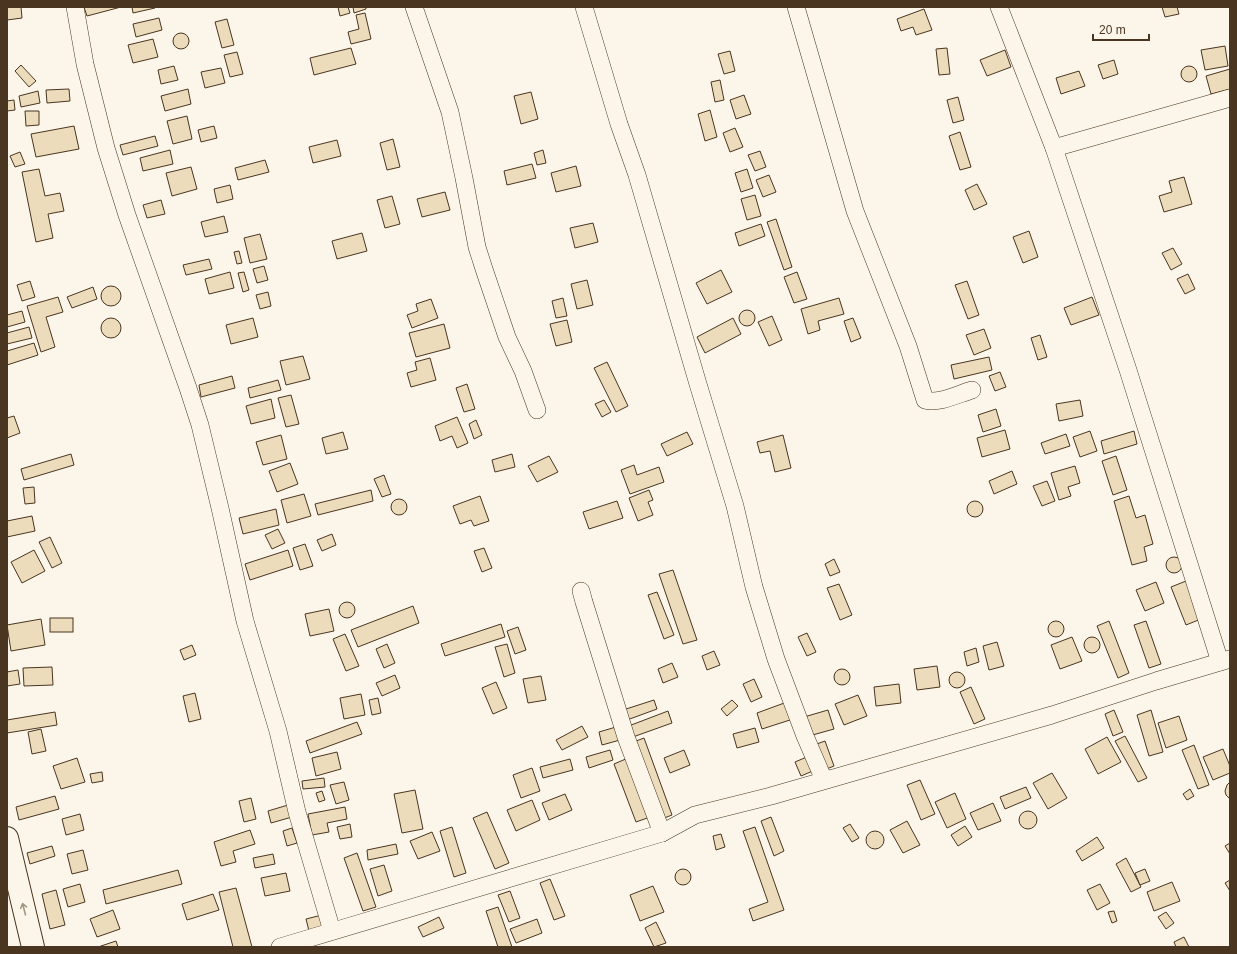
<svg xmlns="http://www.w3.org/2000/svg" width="1237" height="954" font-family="Arial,sans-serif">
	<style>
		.building { fill: #ecdcbc; stroke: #4a3520 }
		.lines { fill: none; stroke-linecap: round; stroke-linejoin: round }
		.street-casing { stroke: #4a3520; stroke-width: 18 }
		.highway-casing { stroke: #4a3520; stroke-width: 24 }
		.street { stroke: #fbf6e9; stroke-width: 17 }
		.highway { stroke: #fbf6e9; stroke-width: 22 }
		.oneway { stroke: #a29684 }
	</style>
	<rect width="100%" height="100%" fill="#fbf6e9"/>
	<!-- building -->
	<g class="building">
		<path d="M7,7h14l1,11 -15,2z"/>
		<path d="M84,7h37l-34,9z"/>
		<path d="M132,7h23v1l-22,5z"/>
		<path d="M338,7h10l2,6 -10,3z"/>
		<path d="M353,7h13v2l-12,4z"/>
		<path d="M1162,7h15l2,7 -14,3z"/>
		<path d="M924,9l8,21 -16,5 -3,-8 -12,4 -4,-12z"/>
		<path d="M365,13l6,26 -20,5 -3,-12 11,-3 -3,-14z"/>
		<path d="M159,18l3,12 -26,7 -3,-13z"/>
		<path d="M227,19l7,26 -12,3 -7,-26z"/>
		<circle cx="181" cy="41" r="8"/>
		<path d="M153,39l5,18 -25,6 -5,-18z"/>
		<path d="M1225,46l3,20 -23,4 -4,-20z"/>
		<path d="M351,48l5,16 -42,11 -4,-17z"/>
		<path d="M947,48l3,26 -11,1 -3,-26z"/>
		<path d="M1005,50l6,17 -24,9 -7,-16z"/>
		<path d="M730,51l5,20 -11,3 -6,-20z"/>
		<path d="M237,52l6,22 -13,3 -6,-22z"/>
		<path d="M1114,60l4,14 -15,5 -5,-14z"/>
		<path d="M21,65l15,16 -7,6 -14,-16z"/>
		<circle cx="1189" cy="74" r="8"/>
		<path d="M174,66l4,14 -17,4 -3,-14z"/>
		<path d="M221,68l4,15 -20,5 -4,-16z"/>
		<path d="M1230,69v20l-19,5 -5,-18z"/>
		<path d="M1079,71l6,15 -24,8 -5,-16z"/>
		<path d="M720,80l4,20 -9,2 -4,-20z"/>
		<path d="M69,89l1,12 -23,2 -1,-13z"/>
		<path d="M188,89l3,15 -26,7 -4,-15z"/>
		<path d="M38,91l2,12 -19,4 -2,-11z"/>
		<path d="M531,92l7,27 -17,5 -7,-28z"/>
		<path d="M744,95l7,19 -15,5 -6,-19z"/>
		<path d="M958,97l6,23 -11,3 -6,-23z"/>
		<path d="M14,100l1,10 -8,1v-10z"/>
		<path d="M710,110l7,27 -12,4 -7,-27z"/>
		<path d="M25,111h14v14l-13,1z"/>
		<path d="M187,116l5,23 -19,5 -6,-23z"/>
		<path d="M74,126l5,23 -43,8 -5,-23z"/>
		<path d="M214,126l3,12 -16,4 -3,-12z"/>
		<path d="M735,128l8,19 -13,5 -7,-19z"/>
		<path d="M960,132l11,35 -11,3 -11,-34z"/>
		<path d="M155,136l3,10 -35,9 -3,-10z"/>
		<path d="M393,139l7,28 -13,3 -7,-27z"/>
		<path d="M337,140l4,16 -28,7 -4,-16z"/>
		<path d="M170,150l3,14 -30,7 -3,-13z"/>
		<path d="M543,150l3,13 -9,2 -3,-12z"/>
		<path d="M760,151l6,16 -11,4 -7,-16z"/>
		<path d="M20,152l5,12 -10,3 -5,-11z"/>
		<path d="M265,160l4,12 -31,8 -3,-12z"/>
		<path d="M532,164l4,14 -29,7 -3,-14z"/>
		<path d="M576,166l5,20 -25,6 -5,-19z"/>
		<path d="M191,167l6,22 -25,7 -6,-23z"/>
		<path d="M39,169l6,27 15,-3 4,18 -16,3 5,24 -17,4 -14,-70z"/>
		<path d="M747,169l6,19 -12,4 -6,-19z"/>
		<path d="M769,175l7,17 -13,5 -7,-17z"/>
		<path d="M1184,177l8,27 -28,8 -5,-16 13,-4 -3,-11z"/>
		<path d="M977,184l10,20 -13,6 -9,-20z"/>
		<path d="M230,185l3,14 -16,4 -3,-14z"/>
		<path d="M445,192l5,18 -28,7 -5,-18z"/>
		<path d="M755,195l6,21 -14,4 -6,-21z"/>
		<path d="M392,196l8,28 -15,4 -8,-28z"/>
		<path d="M161,200l4,14 -18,4 -4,-13z"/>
		<path d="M224,216l4,16 -23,5 -4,-15z"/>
		<path d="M776,219l16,48 -8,3 -17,-48z"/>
		<path d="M593,223l5,19 -23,6 -5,-20z"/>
		<path d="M761,224l4,12 -26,10 -4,-13z"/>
		<path d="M1029,231l9,26 -15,6 -10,-26z"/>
		<path d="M362,233l5,18 -30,8 -5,-18z"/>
		<path d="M260,234l7,25 -17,4 -6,-25z"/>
		<path d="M1173,248l9,16 -11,6 -9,-17z"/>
		<path d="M239,251l3,12 -5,1 -3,-12z"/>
		<path d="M209,259l3,10 -26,6 -3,-10z"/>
		<path d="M264,266l4,14 -11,3 -4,-14z"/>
		<path d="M721,270l11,22 -25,12 -11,-21z"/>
		<path d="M230,272l4,16 -25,6 -4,-15z"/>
		<path d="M244,272l5,18 -6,2 -5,-19z"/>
		<path d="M797,272l10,27 -13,4 -10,-26z"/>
		<path d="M1188,274l7,15 -10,5 -8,-15z"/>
		<path d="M587,280l6,25 -16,4 -6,-25z"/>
		<path d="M30,281l5,16 -13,4 -5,-16z"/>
		<path d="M967,281l12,34 -11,4 -13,-34z"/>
		<circle cx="111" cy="296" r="10"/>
		<path d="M93,287l4,12 -25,9 -5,-11z"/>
		<path d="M268,292l3,14 -11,3 -4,-14z"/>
		<path d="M58,297l5,15 -17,5 9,30 -14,5 -14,-46z"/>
		<path d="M1092,297l7,18 -28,10 -7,-17z"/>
		<path d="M563,298l4,18 -11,2 -4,-17z"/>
		<path d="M839,298l5,16 -26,7 2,9 -12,4 -7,-25z"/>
		<path d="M431,299l7,19 -26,10 -5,-13 11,-4 -2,-7z"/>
		<circle cx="747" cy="318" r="8"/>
		<path d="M22,311l3,11 -18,5v-12z"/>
		<path d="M772,316l10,24 -13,6 -11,-24z"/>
		<circle cx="111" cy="328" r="10"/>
		<path d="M253,318l5,19 -27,7 -5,-19z"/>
		<path d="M733,318l8,16 -36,19 -8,-16z"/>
		<path d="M853,318l8,20 -10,4 -7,-21z"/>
		<path d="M567,320l5,22 -16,4 -6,-22z"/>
		<path d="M444,324l6,24 -34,9 -7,-24z"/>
		<path d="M29,327l3,11 -25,6v-11z"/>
		<path d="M984,329l7,19 -17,7 -8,-20z"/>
		<path d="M1040,335l7,22 -9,3 -7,-22z"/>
		<path d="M34,343l4,12 -31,10v-14z"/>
		<path d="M303,356l7,23 -24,6 -6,-24z"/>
		<path d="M989,357l3,13 -38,9 -3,-14z"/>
		<path d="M430,358l6,22 -25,7 -4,-14 10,-3 -2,-8z"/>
		<path d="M607,362l21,44 -12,6 -22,-44z"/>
		<path d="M1000,372l6,15 -11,4 -6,-15z"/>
		<path d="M232,376l3,12 -34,9 -2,-12z"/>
		<path d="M278,380l3,10 -31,8 -2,-10z"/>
		<path d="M467,384l8,25 -11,3 -8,-24z"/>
		<path d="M291,395l8,29 -13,3 -8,-29z"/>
		<path d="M271,399l4,19 -24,6 -5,-18z"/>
		<path d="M604,400l7,12 -9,5 -7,-13z"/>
		<path d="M1080,400l3,16 -24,5 -3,-17z"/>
		<path d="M996,409l5,17 -18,6 -5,-17z"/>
		<path d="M14,416l6,17 -13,5v-20z"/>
		<path d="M457,417l11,26 -11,5 -5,-12 -12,5 -5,-15z"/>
		<path d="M476,420l6,15 -8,4 -5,-15z"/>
		<path d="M1005,430l5,19 -28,8 -5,-19z"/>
		<path d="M1090,431l7,20 -17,6 -7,-20z"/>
		<path d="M1134,431l3,13 -33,10 -3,-13z"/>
		<path d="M343,432l5,17 -22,5 -4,-16z"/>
		<path d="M687,432l6,12 -26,12 -6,-12z"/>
		<path d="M1066,434l4,12 -25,8 -4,-11z"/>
		<path d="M281,435l6,24 -24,6 -7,-23z"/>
		<path d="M783,435l8,33 -16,4 -5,-21 -10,2 -3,-11z"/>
		<path d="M71,454l3,11 -50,15 -3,-11z"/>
		<path d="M512,454l3,13 -20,5 -3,-12z"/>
		<path d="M549,456l9,16 -21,10 -9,-16z"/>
		<path d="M1116,456l11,34 -14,5 -11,-34z"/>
		<path d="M290,463l8,21 -21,8 -8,-21z"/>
		<path d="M634,465l3,10 22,-8 5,15 -34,12 -9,-24z"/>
		<path d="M1075,466l5,17 -12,4 3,9 -12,4 -8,-27z"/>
		<path d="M1012,471l5,13 -23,10 -5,-13z"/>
		<path d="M384,475l7,19 -9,3 -8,-18z"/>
		<path d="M1047,481l8,20 -13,5 -9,-20z"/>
		<path d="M34,487l1,16 -10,1 -2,-16z"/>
		<path d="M371,490l2,11 -55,14 -3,-11z"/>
		<path d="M649,490l4,10 -5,2 5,13 -15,6 -9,-23z"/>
		<path d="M304,494l7,22 -24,7 -6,-23z"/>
		<path d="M480,496l9,25 -15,5 -3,-6 -11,4 -7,-18z"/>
		<path d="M1129,496l7,22 9,-3 8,29 -9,3 3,14 -15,4 -18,-64z"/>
		<circle cx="399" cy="507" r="8"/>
		<circle cx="975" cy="509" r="8"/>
		<path d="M617,501l6,17 -34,11 -6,-17z"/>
		<path d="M276,509l3,16 -36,9 -4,-16z"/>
		<path d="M32,516l3,15 -28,6v-16z"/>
		<path d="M278,529l7,14 -13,6 -7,-14z"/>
		<path d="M332,534l4,11 -14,6 -5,-11z"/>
		<path d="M50,537l12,26 -10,5 -13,-26z"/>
		<path d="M305,544l8,22 -13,4 -7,-22z"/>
		<path d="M484,548l8,20 -10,4 -8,-21z"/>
		<path d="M34,550l11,21 -23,12 -11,-21z"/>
		<path d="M288,550l5,16 -43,14 -5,-16z"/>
		<circle cx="1174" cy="565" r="8"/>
		<path d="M834,559l6,13 -10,4 -5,-12z"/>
		<path d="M673,570l24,70 -14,4 -24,-70z"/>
		<path d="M1186,581l15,38 -15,6 -15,-38z"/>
		<path d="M1156,582l8,21 -19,8 -9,-21z"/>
		<path d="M839,584l13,31 -12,5 -13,-32z"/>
		<path d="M657,592l17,43 -10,4 -16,-44z"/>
		<circle cx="347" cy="610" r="8"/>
		<path d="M413,606l6,17 -61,24 -7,-17z"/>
		<path d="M329,609l5,22 -24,5 -5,-22z"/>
		<rect x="50" y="618" width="23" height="14"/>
		<path d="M41,619l4,26 -34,6 -4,-26z"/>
		<circle cx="1056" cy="629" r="8"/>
		<path d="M1109,621l20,52 -11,5 -21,-52z"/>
		<path d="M1146,621l15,43 -12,4 -15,-43z"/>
		<path d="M501,624l4,13 -60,19 -4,-12z"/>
		<path d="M518,627l8,23 -11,4 -8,-23z"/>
		<path d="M807,633l9,19 -9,4 -9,-19z"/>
		<path d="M345,634l14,32 -13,5 -13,-32z"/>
		<circle cx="1092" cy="645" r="8"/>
		<path d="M1072,637l10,24 -22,8 -9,-24z"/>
		<path d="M997,642l7,24 -15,4 -6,-24z"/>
		<path d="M387,644l8,19 -11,5 -8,-19z"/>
		<path d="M507,644l8,29 -11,4 -9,-30z"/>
		<path d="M192,645l4,10 -12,5 -4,-10z"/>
		<path d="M976,648l3,14 -12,4 -3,-14z"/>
		<path d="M714,651l6,14 -13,5 -5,-14z"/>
		<path d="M672,663l6,14 -15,6 -5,-14z"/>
		<path d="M937,666l3,21 -23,3 -3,-21z"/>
		<path d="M52,667l1,18 -29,1 -1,-18z"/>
		<circle cx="842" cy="677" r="8"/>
		<path d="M18,670l2,14 -13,2v-14z"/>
		<circle cx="957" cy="680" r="8"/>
		<path d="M395,675l5,13 -18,8 -6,-13z"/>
		<path d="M541,676l5,24 -18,3 -5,-24z"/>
		<path d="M754,679l8,18 -11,5 -8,-18z"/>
		<path d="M496,682l11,26 -14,6 -11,-26z"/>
		<path d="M899,684l2,19 -25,3 -2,-19z"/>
		<path d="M971,687l14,32 -11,5 -14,-32z"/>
		<path d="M195,693l6,26 -12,3 -6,-26z"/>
		<path d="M361,694l4,21 -21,4 -4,-21z"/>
		<path d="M858,695l9,21 -23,9 -9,-21z"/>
		<path d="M378,698l3,15 -9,2 -3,-15z"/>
		<path d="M654,700l3,9 -30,11 -4,-10z"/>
		<path d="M732,700l6,6 -11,10 -6,-7z"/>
		<path d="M787,702l6,17 -31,10 -5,-16z"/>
		<path d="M828,710l6,19 -25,7 -5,-19z"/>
		<path d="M1114,710l9,22 -10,4 -8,-22z"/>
		<path d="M1151,710l12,42 -14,4 -12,-41z"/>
		<path d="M668,711l4,12 -42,15 -4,-11z"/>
		<path d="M55,712l2,13 -50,8v-13z"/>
		<path d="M1179,716l8,24 -21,8 -8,-25z"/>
		<path d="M357,722l5,12 -52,19 -4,-12z"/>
		<path d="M582,726l6,11 -26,13 -6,-10z"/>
		<path d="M616,727l4,13 -18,5 -3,-13z"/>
		<path d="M755,728l4,14 -22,6 -4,-14z"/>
		<path d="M41,729l5,22 -14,3 -4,-22z"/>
		<path d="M1125,736l22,42 -9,4 -23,-41z"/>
		<path d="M1107,737l14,25 -23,12 -13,-25z"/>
		<path d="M644,738l28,77 -13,5 -28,-77z"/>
		<path d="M825,741l9,25 -10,4 -10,-25z"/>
		<path d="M1194,745l15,40 -11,4 -16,-39z"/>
		<path d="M1223,749l7,17v7l-17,7 -10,-23z"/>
		<path d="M610,750l3,10 -24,8 -3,-11z"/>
		<path d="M684,750l6,15 -20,8 -6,-15z"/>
		<path d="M337,752l4,17 -25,7 -4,-18z"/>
		<path d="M809,756l6,14 -14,6 -6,-14z"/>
		<path d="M77,758l8,24 -24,7 -8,-23z"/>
		<path d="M628,758l22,59 -14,5 -22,-58z"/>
		<path d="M570,759l3,11 -30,8 -3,-11z"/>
		<path d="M532,768l8,23 -19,7 -8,-23z"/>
		<path d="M102,772l1,9 -11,2 -2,-9z"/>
		<path d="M1052,773l15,25 -19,11 -15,-26z"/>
		<path d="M324,778l1,9 -22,2 -1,-8z"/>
		<path d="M920,780l15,34 -14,6 -14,-35z"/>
		<path d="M344,782l5,18 -13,4 -6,-19z"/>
		<path d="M1230,782v17l-4,-4 -1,-4 2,-6z"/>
		<path d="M1026,787l5,11 -26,11 -5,-12z"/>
		<path d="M1190,789l4,7 -7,4 -4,-6z"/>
		<path d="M415,790l8,39 -21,4 -8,-39z"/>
		<path d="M322,791l3,9 -6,2 -3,-9z"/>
		<path d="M955,793l11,26 -19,9 -12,-26z"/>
		<path d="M565,794l7,16 -23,10 -7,-17z"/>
		<path d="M55,796l4,13 -40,11 -3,-13z"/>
		<path d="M251,798l5,21 -12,3 -5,-21z"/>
		<path d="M532,800l8,20 -24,11 -9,-21z"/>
		<path d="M993,803l8,18 -23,9 -8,-17z"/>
		<path d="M288,805l4,12 -21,6 -3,-12z"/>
		<path d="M345,807l2,12 -20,4 2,9 -17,3 -4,-21z"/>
		<circle cx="1028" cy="820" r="9"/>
		<path d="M487,812l22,51 -14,6 -22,-51z"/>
		<path d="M80,814l4,16 -18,5 -4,-16z"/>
		<path d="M771,817l13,34 -10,5 -13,-35z"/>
		<path d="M907,821l13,24 -17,8 -13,-23z"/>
		<path d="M350,824l2,13 -12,2 -3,-12z"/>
		<path d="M850,824l9,14 -7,4 -9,-14z"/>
		<path d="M965,826l7,11 -14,9 -7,-11z"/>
		<path d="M452,827l14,46 -12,4 -14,-46z"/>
		<path d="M755,827l29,83 -31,11 -4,-12 19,-7 -25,-71z"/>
		<path d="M292,828l5,15 -10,3 -4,-15z"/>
		<path d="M250,830l5,14 -22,7 3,11 -15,4 -7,-24z"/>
		<circle cx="875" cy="840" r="9"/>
		<path d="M432,832l8,19 -22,8 -8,-18z"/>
		<path d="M721,834l4,13 -9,3 -3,-14z"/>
		<path d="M1097,837l7,11 -22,13 -6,-10z"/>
		<path d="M1230,843v11l-5,-8z"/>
		<path d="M396,844l2,10 -30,6 -1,-10z"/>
		<path d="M52,846l3,10 -25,8 -3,-11z"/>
		<path d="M83,850l5,20 -16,4 -5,-20z"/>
		<path d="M357,853l19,54 -13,4 -19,-53z"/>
		<path d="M273,854l2,10 -20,4 -2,-10z"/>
		<path d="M1126,858l15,29 -10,5 -15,-28z"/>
		<path d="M384,865l8,26 -14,5 -8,-27z"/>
		<path d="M1145,869l5,12 -10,4 -5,-12z"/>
		<circle cx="683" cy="877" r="8"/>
		<path d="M178,870l4,14 -76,20 -3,-14z"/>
		<path d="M286,873l4,18 -25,5 -4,-18z"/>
		<path d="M550,879l15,37 -11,4 -14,-37z"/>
		<path d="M1230,880v11l-5,-8z"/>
		<path d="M1172,882l8,19 -26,10 -7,-19z"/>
		<path d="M80,884l5,18 -17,5 -5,-18z"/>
		<path d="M1100,884l10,19 -13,7 -10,-20z"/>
		<path d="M653,886l11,26 -24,9 -10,-26z"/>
		<path d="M236,888l16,59h-19l-14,-55z"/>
		<path d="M56,890l9,35 -15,4 -8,-35z"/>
		<path d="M510,891l10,27 -11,4 -11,-27z"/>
		<path d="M213,894l6,16 -32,10 -5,-16z"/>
		<path d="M498,907l14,40h-14l-12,-36z"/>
		<path d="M113,910l7,19 -23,8 -7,-18z"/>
		<path d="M1114,911l3,10 -5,2 -4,-11z"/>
		<path d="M1166,912l8,11 -8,6 -8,-12z"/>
		<path d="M322,915l3,12 -16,4 -3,-12z"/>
		<path d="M439,917l5,11 -21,9 -5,-10z"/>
		<path d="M537,919l5,14 -26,10 -6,-14z"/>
		<path d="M656,922l10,21 -12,4 -9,-19z"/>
		<path d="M1184,937l5,10h-13l-2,-5z"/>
		<path d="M116,941l2,6h-20z"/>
	</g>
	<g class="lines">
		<!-- street casing -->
		<g class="street-casing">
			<g id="street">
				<path d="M75,7l10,57 21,84 21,67 61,173 12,37 20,83 25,113 33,110 19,81 35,119"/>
				<path d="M414,7l36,105 14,66 13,69 7,22 23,68 16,34 14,39"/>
				<path d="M584,7l35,117 18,51 61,209 37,122 19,81 22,72 29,77 19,44"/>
				<path d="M796,7l59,204 53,135 17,54c14,4 33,-6 47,-10"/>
				<path d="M999,7l55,141 74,222 92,292"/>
				<path d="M1054,148l176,-50"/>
				<path d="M581,591l3,11 42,135 36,96"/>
				<path d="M280,947l382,-114 33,-18 76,-19 281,-81 104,-34 74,-22"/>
			</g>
		</g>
		<!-- highway casing -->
		<g class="highway-casing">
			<path id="highway" d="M7,838l26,109"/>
		</g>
		<!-- street -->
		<use href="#street" class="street"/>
		<!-- highway -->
		<use href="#highway" class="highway"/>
	</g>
	<!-- one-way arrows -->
	<defs><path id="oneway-shaft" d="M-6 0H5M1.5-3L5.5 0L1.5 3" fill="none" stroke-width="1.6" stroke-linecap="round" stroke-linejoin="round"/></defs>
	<use class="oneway" href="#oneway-shaft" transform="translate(24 909) rotate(-104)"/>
	<!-- border -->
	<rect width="1237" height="954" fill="none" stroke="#4a3520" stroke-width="16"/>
	<!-- scale -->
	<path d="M1093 34v6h56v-6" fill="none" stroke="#4a3520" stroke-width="2"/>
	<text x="1099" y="34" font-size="12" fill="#4a3520" stroke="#fbf6e9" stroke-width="3" paint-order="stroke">20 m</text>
</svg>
